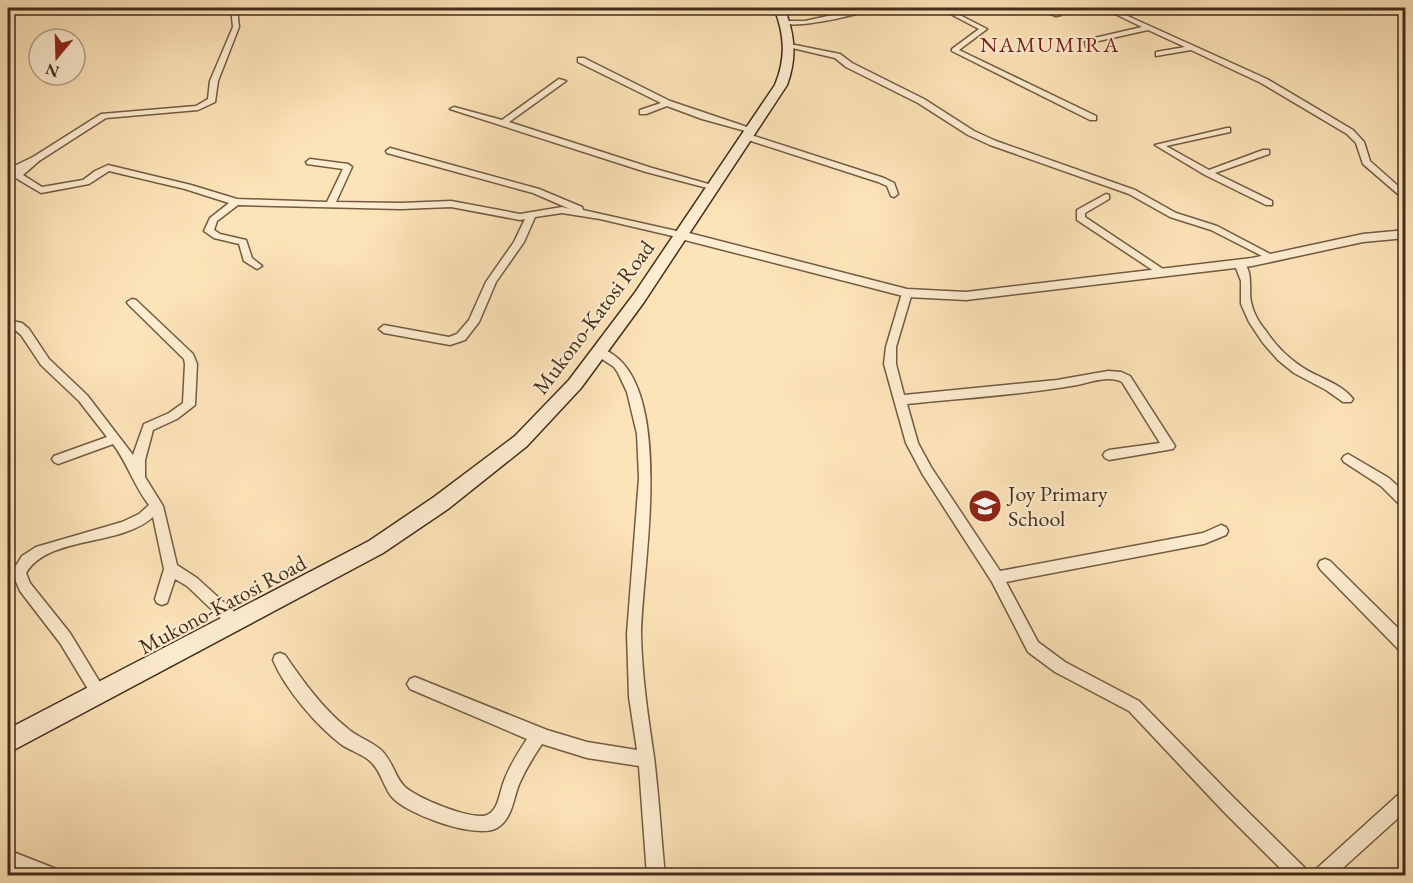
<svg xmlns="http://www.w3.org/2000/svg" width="1413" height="883" font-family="'EB Garamond',serif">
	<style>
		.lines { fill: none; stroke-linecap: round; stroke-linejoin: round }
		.minor-casing { stroke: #725b42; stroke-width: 3 }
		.tertiary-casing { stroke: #725b42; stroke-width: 3 }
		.secondary-casing { stroke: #432d1b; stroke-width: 3 }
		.minor { fill: #feedd1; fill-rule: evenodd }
		.tertiary { fill: #feedd1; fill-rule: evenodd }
		.secondary { fill: #feedd1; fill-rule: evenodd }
		.labels { text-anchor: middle; stroke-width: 4.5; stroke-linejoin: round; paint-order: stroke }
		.far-quarter-label { font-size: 22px; letter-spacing: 1.5px; fill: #7a1f14; stroke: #feedd1 }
		.street-label { font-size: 22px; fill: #432d1b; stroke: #feedd1 }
		.poi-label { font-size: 22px; fill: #432d1b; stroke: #feedd1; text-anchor: start }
	</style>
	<rect width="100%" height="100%" fill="#fde4b8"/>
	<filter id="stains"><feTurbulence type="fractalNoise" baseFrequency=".00333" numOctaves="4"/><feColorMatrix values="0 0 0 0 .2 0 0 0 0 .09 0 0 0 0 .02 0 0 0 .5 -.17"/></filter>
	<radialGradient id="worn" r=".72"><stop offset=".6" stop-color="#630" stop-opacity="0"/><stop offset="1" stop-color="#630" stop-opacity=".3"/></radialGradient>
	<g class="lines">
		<!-- minor casing -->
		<g class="minor-casing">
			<g id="minor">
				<path d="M231,8h6l2,19 -21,54 -3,21 -17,8 -92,8 -67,43 -16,14 19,12 41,-7 12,-9 13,-6 83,20 46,14 90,3 16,-33 -36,-5 -1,-2 4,-3 38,5 4,3 -16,35 65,1 50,-2 69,13 42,-7 8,2 -37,-16 -146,-40 -1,-2 4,-3 149,41 43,18 1,3 98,22 5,3 -5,3 -81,-19 -38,-6 -27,4 -11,25 -28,40 -17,40 -14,18 -15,5 -66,-12 -5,-4 5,-4 65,12 8,-3 12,-14 17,-38 28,-40 11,-23 -5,1 -69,-13 -50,2 -163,-4 -21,16 -3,9 6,4 26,6 6,18 10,8 -5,3 -13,-8 -5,-17 -25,-6 -10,-7 6,-13 19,-15 -44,-14 -76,-18 -20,13 -48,9 -27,-16 -1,-2 3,-3 -8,2v-5l25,-12 68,-43 95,-8 12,-7 2,-18 23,-54z"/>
				<path d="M864,8h9c-13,7 -77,21 -90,15l3,-2h19z"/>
				<path d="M939,8h7l41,21 -28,21 137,66v4h-6l-138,-69v-2l27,-20z"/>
				<path d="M1036,8h8l17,7 -5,1z"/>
				<path d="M1103,8h7l157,71 86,51 11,12 6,19 36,32v8l-43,-37 -7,-21 -9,-9 -86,-51 -70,-33 -35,6v-4l29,-5 -37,-17 -54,12 -3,1 -1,4h-4l-1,-5 5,-3 52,-12z"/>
				<path d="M1371,8h6l1,2 -7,4h-4l-1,-1z"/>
				<path d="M790,44l50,10 12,9 72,36 50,32 22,10 139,49 41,23 41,13 59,31 -2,2h-6l-57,-29 -41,-13 -41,-23 -139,-49 -22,-10 -50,-32 -72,-36 -11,-9 -47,-11v-2z"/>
				<path d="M578,58h6l86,43 86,29 -7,2 -47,-13 -35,-13 -21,8h-6v-4l21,-7 -83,-41z"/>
				<path d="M559,79l7,2 -57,41 143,46 67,19 -4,3 -69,-18 -196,-63 4,-2 48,13z"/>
				<path d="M1227,128h3v4l-64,14 43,24 54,-20h6v4l-54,19 57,28v4h-6l-61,-30 -50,-30z"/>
				<path d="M745,135h6l133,43 10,5 4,11 -4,3 -3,-1 -4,-10 -9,-4 -133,-43z"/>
				<path d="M1106,194l3,1v4l-24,14v4l81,54v4h-6l-83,-55v-10z"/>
				<path d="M1239,260c16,7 9,29 12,42 2,10 8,21 15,29 9,14 22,27 36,36 16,11 39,16 51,32l-2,3h-8l-17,-12 -32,-17 -16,-13 -15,-17 -14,-21 -8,-18v-23l-7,-18z"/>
				<path d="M907,290l5,3 -16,54v17l8,31 153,-15 51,-9 13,1 9,4 43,67 2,3 -2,3 -64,11 -4,-2 -2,-3 2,-3 4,-2 51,-7 -38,-61c-13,-7 -31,0 -45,3 -56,10 -114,13 -170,19l11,39 13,24 69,104 203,-38 18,-8 5,2 2,4 -2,4 -22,9 -198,38 32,60 27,20 74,39 96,98 72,71 3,6h-22l-65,-65 -94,-100 -74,-39 -27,-20 -36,-70 -69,-107 -17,-32 -22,-79 2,-17 16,-54z"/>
				<path d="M132,299l4,1 57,54 4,10 -2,41 -18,14 -24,11 -8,30v17l18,29 14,59 20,13 43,39 2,5 -2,5 -5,2 -5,-2 -43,-41 -12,-7 -8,24 -5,2 -5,-2 -2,-4 9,-30 -11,-52c-33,30 -104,18 -127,56l4,10 40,50 34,56 3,5 -3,5 -5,2 -5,-2 -34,-56 -40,-52 -8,-19 10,-16 14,-9 86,-25 17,-8 10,-9c-15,-19 -21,-41 -36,-61l-55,20 -4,-2 -2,-3 2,-3 53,-19 -28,-36 -38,-36 -20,-30 -7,-6 -6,-3v-6l14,3 7,6 20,30 38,36 46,60 11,-31 25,-11 14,-10 2,-39 -1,-5 -56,-55 -1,-2z"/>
				<path d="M600,348c80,27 41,223 41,287 1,41 7,82 13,122 5,40 7,79 11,119h-18l-8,-110 -52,-8 -45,-14c-8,12 -15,23 -21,36 -8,15 -7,38 -24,48 -20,12 -92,-14 -106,-32 -8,-11 -10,-25 -21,-35 -8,-7 -19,-10 -28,-16 -25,-19 -57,-56 -69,-85l2,-5 5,-2 5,2c18,26 37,53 62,73 10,9 24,13 34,22 11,10 13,24 22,35 10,12 69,36 84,30 11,-5 12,-19 15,-28 5,-17 15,-33 25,-48l-117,-50 -3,-5 3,-5 5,-2 132,53 40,12 50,8 -8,-53 -2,-63 12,-156 -2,-44 -10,-42 -9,-19 -4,-6 -18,-12 -1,-3z"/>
				<path d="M1348,454l41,24 17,16v13l-5,-1 -20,-20 -37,-24 -2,-3 2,-3z"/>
				<path d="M1325,559l5,2 76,75v18l-5,-2 -81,-83 -2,-4 2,-4z"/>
				<path d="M1406,791v20l-72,65h-22l3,-6 85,-77z"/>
				<path d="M8,850l51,20 3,6h-33l-21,-9z"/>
			</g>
		</g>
		<!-- tertiary casing -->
		<g class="tertiary-casing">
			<path id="tertiary" d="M1406,230v8l-43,4 -111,24 -286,34 -59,-3 -230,-59 -2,-3 6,-4 226,58 59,3 286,-34 111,-24z"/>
		</g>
		<!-- secondary casing -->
		<g class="secondary-casing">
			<path id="secondary" d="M774,8h10c11,26 13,50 3,77l-143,217 -63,86 -54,58 -79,63 -65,44 -375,200v-24l361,-188 65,-44 81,-61 54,-56 65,-86 141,-209c11,-27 10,-50 -1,-77z"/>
		</g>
		<!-- minor -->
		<use href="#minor" class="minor"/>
		<!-- tertiary -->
		<use href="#tertiary" class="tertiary"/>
		<!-- secondary -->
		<use href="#secondary" class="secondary"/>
	</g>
	<!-- icons -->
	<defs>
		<g id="school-disc" transform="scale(1.725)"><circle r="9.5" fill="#8f2418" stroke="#feedd1"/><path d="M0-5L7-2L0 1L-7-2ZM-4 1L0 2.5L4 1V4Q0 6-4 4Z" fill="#fff"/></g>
	</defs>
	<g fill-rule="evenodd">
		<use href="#school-disc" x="985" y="506"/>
	</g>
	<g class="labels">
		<!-- far-quarter labels -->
		<g class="far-quarter-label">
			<text x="1050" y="52">NAMUMIRA</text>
		</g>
		<!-- street labels -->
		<g class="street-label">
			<text transform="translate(593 317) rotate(-53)" y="8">Mukono-Katosi Road</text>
			<text transform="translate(222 604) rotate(-28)" y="8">Mukono-Katosi Road</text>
		</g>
		<!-- poi labels -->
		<g class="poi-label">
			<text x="1008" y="501">Joy Primary<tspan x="1008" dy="25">School</tspan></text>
		</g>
	</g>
	<!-- margin -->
	<rect width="1413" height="883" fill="none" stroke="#fde4b8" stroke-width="30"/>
	<rect x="9" y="9" width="1395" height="865" fill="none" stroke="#432d1b" stroke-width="3"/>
	<rect x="15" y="15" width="1383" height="853" fill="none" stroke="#432d1b" stroke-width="1.5"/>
	<!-- north arrow -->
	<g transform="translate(57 57) rotate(199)"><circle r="28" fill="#feedd1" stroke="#b3a088" stroke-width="1.5"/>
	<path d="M0-4.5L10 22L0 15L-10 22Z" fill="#8f2418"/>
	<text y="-9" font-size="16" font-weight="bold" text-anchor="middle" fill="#432d1b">N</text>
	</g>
	<rect width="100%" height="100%" filter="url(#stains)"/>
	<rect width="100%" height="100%" fill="url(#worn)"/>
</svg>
